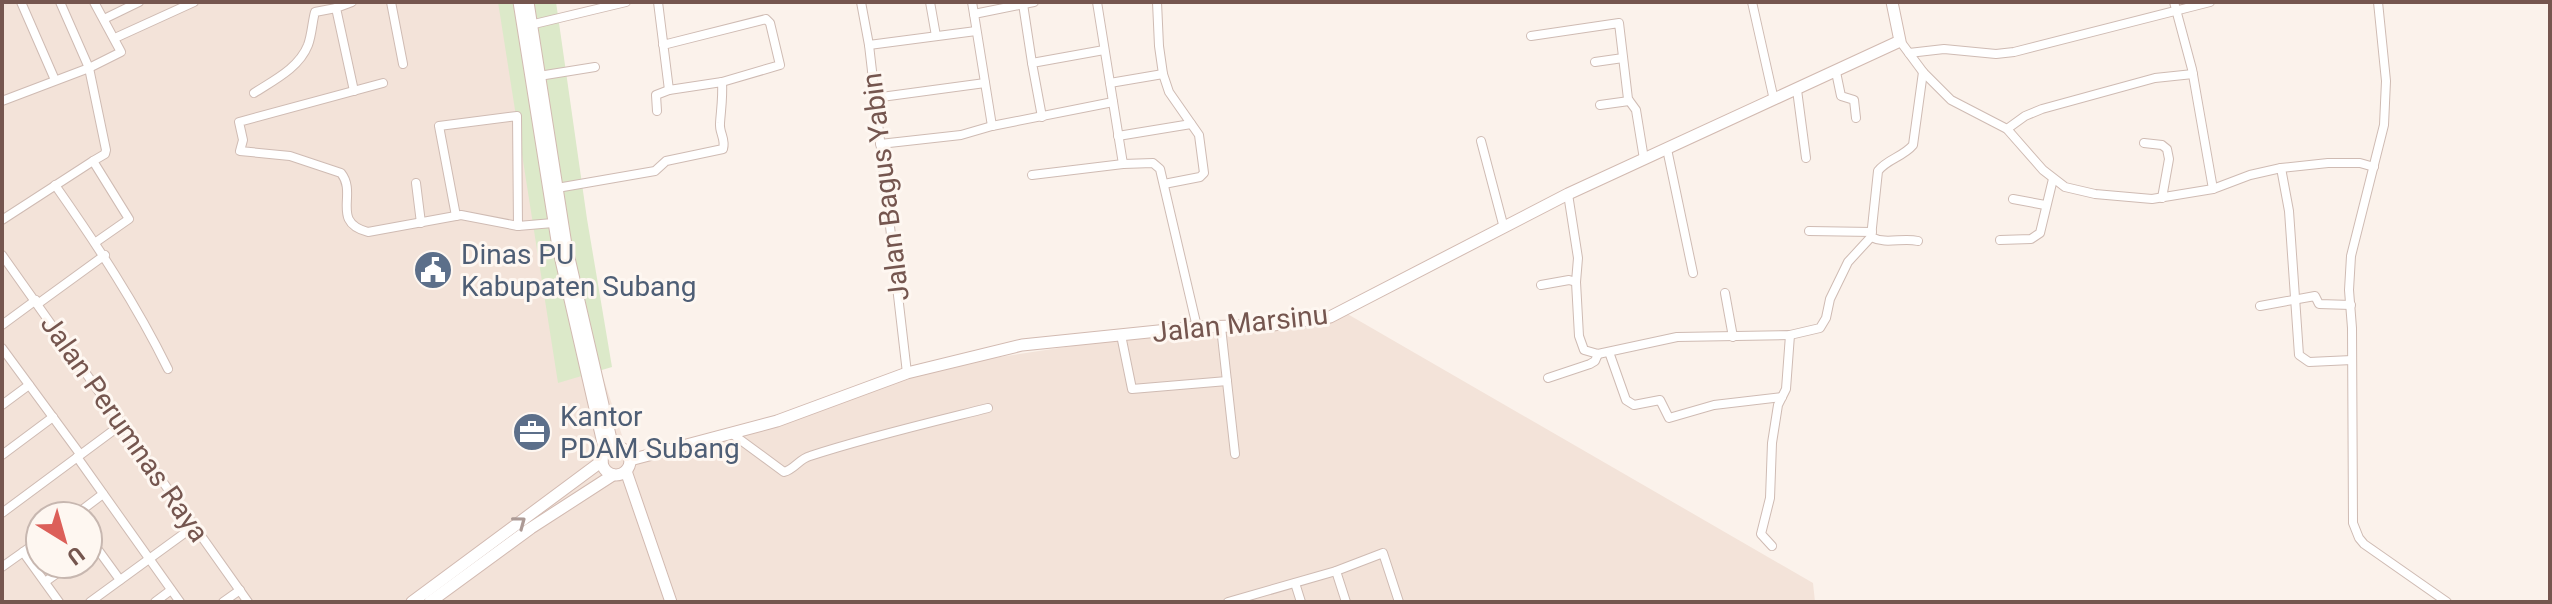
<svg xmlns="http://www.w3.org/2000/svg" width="2552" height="604" font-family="Roboto,sans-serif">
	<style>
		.residential { fill: #f3e3d9; fill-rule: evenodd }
		.green { fill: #dce9c9 }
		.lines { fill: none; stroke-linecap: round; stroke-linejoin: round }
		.street-casing { stroke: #cfbbb3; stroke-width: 10 }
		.secondary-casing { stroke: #d2bab1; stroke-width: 13 }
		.street { stroke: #fff; stroke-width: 8 }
		.secondary { stroke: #fff; stroke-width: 11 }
		.oneway { stroke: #ac9a95 }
		.labels { text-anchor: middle; stroke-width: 6; stroke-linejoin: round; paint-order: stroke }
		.street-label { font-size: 28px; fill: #75564f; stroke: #fef7f1 }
		.service-label { font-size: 28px; fill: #4e5e75; stroke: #fef7f1; text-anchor: start }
	</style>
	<rect width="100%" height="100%" fill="#fbf2eb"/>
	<!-- residential -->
	<path class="residential" d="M2,2h535l16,221 77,237 147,-40 150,-52 270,-41 147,-15 469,271 2,19h-1813zM40,516h48v48h-48z"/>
	<!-- green -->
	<path class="green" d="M498,2h58l31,217 25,148 -54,16z"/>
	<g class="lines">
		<!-- street casing -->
		<g class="street-casing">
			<g id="street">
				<path d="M21,2l34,78"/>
				<path d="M60,2l29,66 17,82 -1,4 -12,7"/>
				<path d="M352,2l-16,6 18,83"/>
				<path d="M391,2l12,62"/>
				<path d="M658,2l11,88 53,-8 58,-17 -10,-42 -4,-4 -103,26"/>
				<path d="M861,2l8,43 38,328"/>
				<path d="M930,2l6,34"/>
				<path d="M972,2l2,12"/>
				<path d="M1097,2l26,162 30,-1 7,6 37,158"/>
				<path d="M1157,2l2,44 4,28 6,18 30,43 5,38 -4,4 -36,7"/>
				<path d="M1752,2l22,98"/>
				<path d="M2174,2l18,67 21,120"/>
				<path d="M2378,2l8,79 -2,44 -33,131 -2,34 3,38 1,195 6,15 5,6 83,58"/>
				<path d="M1023,4l9,59"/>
				<path d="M104,19l35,-17"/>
				<path d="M530,25l96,-23"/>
				<path d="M1531,36l88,-13 9,76 8,11 8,49"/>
				<path d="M115,38l79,-36"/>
				<path d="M1900,41l23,31 28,28 56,29 36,41 22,17 30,7 57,5 61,-10 37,-14 31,-7 47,-5h32l14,4"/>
				<path d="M869,45l107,-14"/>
				<path d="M1909,53l35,-4 52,5 18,-2 196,-50"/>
				<path d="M1595,62l28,-4"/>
				<path d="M1836,72l5,24 13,4 2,18"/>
				<path d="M539,76l56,-9"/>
				<path d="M383,83l-144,39 4,18 -3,11 50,5 51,17c17,21 -11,49 27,59l93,-17 57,11"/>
				<path d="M1110,83l53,-9"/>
				<path d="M1797,90l9,68"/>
				<path d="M254,93c20,-13 45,-25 54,-48 4,-11 4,-22 7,-33l21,-4"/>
				<path d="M874,98l111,-15"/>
				<path d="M2,101l87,-33 32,-16 -27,-50"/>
				<path d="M1600,105l29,-4"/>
				<path d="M657,111l-1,-16 13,-5"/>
				<path d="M1042,117l-10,-54 72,-13"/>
				<path d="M992,126l-18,-112 60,-12"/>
				<path d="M2007,129l18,-13 17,-7 113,-31 38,-4"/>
				<path d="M1118,136l73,-12"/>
				<path d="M1481,141l23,87"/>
				<path d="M2144,143l18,2 5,4 2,10 -7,39"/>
				<path d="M880,144l81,-9 31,-9 121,-24"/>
				<path d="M1667,149l26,124"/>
				<path d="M2281,168l8,43 10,144 10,7 43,-2"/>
				<path d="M1032,175l91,-11"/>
				<path d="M416,183l5,40"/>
				<path d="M55,185c42,60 81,119 113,184"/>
				<path d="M557,188l98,-17 11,-10 57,-12c3,-10 -4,-16 -3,-26 1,-14 3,-26 2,-41"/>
				<path d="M2013,199l32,6"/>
				<path d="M456,216l-17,-90 78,-10 1,110 35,-3"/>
				<path d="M2,220l91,-59 36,58 -33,23"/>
				<path d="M1809,231l63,1"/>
				<path d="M1871,237c16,8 31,0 47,4"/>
				<path d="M2000,240l31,-1 9,-6 13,-54"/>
				<path d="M2,255l246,347"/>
				<path d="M1576,282l3,54 5,14 14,4 79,-17 113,-2 30,-7 6,-10 4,-19 18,-37 23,-25 7,-66c9,-12 25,-14 35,-26l10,-73"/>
				<path d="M1541,285l28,-5 7,2 2,-24 -10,-64"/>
				<path d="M1725,293l8,44"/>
				<path d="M39,303l66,-48"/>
				<path d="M2260,306l55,-10 4,8 32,1"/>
				<path d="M2,325l34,-25"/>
				<path d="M1221,327l14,127"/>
				<path d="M1121,335l11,54 95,-8"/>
				<path d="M2,348l78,106"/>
				<path d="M1609,352l17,48 8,5 26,-5 9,18 45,-13 68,-8"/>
				<path d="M1548,378l42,-14 5,-3 3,-7"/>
				<path d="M2,405l27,-20"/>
				<path d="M731,433l53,39c11,-3 15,-13 26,-16 58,-19 118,-33 178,-48"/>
				<path d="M2,455l51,-38"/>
				<path d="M77,457l103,145"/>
				<path d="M2,513l120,-89"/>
				<path d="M74,516l29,-22"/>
				<path d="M88,536l32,44"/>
				<path d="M1772,546l-11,-12 9,-36 2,-55 6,-38 8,-16 4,-54"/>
				<path d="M23,552l36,50"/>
				<path d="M2,567l38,-27"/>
				<path d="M1336,571l10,31"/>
				<path d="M45,582l25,-18"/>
				<path d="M1295,583l6,19"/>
				<path d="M90,602l103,-75"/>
				<path d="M155,602l16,-12"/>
				<path d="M223,602l17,-12"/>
				<path d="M1228,602l108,-31 47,-18 16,49"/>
			</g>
		</g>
		<!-- secondary casing -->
		<g class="secondary-casing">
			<g id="secondary">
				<path d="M519,2l39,245 47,205"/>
				<path d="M528,2l38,243 47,203"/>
				<circle cx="616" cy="461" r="14"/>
				<path d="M630,460l147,-39 130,-48 115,-28 175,-18 76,-2 57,-8 238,-123 332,-153 -8,-39"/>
				<path d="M626,471l45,131"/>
				<path d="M412,602l190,-141"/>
				<path d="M430,602l101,-74 82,-53"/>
			</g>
		</g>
		<!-- street -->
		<use href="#street" class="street"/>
		<!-- secondary -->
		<use href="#secondary" class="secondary"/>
	</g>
	<!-- one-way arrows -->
	<defs><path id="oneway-chevron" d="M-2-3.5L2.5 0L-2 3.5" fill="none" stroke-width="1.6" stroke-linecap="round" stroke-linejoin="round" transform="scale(2)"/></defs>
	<use class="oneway" href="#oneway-chevron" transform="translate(520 522) rotate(-37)"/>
	<!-- icons -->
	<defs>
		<g id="civic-disc" transform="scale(2)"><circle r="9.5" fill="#5c6f8a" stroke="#fef7f1"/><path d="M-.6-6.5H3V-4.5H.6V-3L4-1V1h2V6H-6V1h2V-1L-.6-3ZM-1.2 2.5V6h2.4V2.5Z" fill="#fff"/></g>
		<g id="office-disc" transform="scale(2)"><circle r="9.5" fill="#5c6f8a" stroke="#fef7f1"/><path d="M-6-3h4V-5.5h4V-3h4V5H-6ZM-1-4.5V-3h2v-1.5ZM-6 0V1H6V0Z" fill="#fff"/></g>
	</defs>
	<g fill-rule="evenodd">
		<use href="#civic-disc" x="433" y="270"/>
		<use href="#office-disc" x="532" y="432"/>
	</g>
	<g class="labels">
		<!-- street labels -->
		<g class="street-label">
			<text transform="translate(885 187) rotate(-97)" y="10">Jalan Bagus Yabin</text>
			<text transform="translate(1240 323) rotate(-6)" y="10">Jalan Marsinu</text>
			<text transform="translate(125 428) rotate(55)" y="10">Jalan Perumnas Raya</text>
		</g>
		<!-- service labels -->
		<g class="service-label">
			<text x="461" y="264">Dinas PU<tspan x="461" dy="32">Kabupaten Subang</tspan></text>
			<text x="560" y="426">Kantor<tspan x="560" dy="32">PDAM Subang</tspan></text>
		</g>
	</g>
	<!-- border -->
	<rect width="2552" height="604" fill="none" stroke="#75564f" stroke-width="8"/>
	<!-- north arrow -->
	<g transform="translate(64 540) rotate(143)"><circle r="38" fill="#fef7f1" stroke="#c7b7b0" stroke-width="2"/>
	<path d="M0-6L14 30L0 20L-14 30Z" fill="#dc5f59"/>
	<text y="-12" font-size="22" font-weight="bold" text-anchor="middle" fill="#75564f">U</text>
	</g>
</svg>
